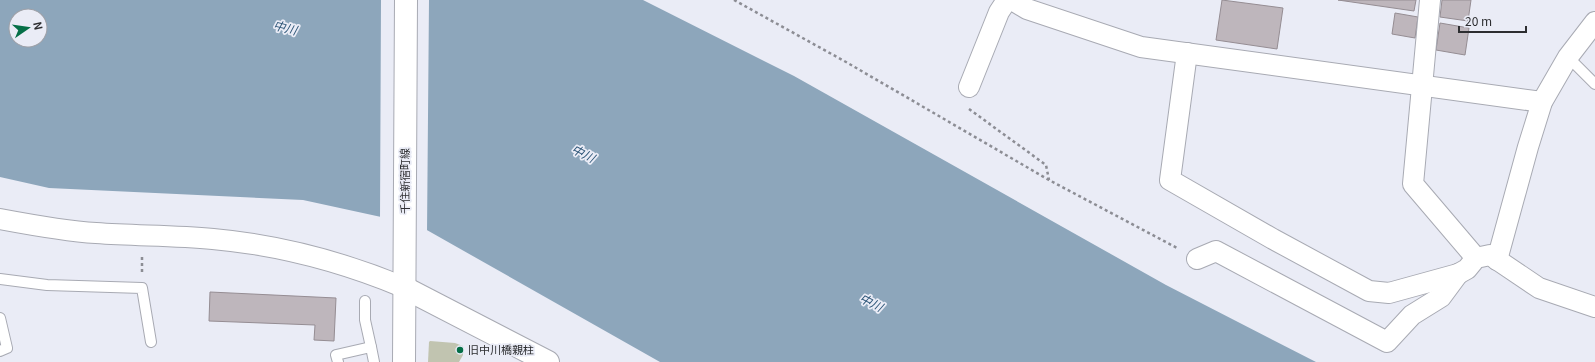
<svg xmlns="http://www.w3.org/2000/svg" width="1595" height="362" font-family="Georgia,'Noto Sans JP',serif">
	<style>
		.green { fill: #c1c4b0 }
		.water { fill: #8da6bb; fill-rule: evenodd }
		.pier { fill: #eaecf6 }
		.building { fill: #beb6bc; stroke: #958d93 }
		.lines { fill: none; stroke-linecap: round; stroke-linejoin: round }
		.lane-casing { stroke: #a8aab3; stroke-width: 12 }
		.street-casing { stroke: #a8aab3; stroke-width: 22 }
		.secondary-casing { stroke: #a8aab3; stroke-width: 24 }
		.path { stroke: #8c8d94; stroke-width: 2.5; stroke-dasharray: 3 3; stroke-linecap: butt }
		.lane { stroke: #fff; stroke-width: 10 }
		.street { stroke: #fff; stroke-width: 20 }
		.secondary { stroke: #fff; stroke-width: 22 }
		.poi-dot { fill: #056f47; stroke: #eaecf6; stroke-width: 1.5 }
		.labels { text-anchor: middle; stroke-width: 3.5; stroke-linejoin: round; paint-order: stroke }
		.street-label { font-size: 11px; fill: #2d2e31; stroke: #eaecf6 }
		.poi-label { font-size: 11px; fill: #2d2e31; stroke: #eaecf6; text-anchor: start }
		.water-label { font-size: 12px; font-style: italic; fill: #2e5678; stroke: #eaecf6 }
	</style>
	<rect width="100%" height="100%" fill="#eaecf6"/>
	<!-- green -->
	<path class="green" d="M430,341l25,2 8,3v9l-4,7h-31l1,-20z"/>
	<!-- water -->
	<path class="water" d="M0,0h643l151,76 372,209 150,77h-656l-242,-137 -115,-25 -254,-12 -49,-11zM16,16h24v24h-24z"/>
	<!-- pier -->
	<path class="pier" d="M381,0h48l-2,232 -10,-6 -37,-8z"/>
	<!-- building -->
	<g class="building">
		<path d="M1222,0l61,8 -6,41 -61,-9z"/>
		<path d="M1338,0h78l-2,11z"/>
		<path d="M1442,0h29l-3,21 -28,-4z"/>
		<path d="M1395,13l23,4 -3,21 -23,-4z"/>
		<path d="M1440,23l29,5 -4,27 -29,-5z"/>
		<path d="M210,292l126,6 -2,43 -20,-1 1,-15 -106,-4z"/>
	</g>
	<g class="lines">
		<!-- lane casing -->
		<g class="lane-casing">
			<g id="lane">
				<path d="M1568,57l27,27"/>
				<path d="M0,279l47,6 95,3 9,54"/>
				<path d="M365,301v19l6,27"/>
				<path d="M0,318l7,30 -7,3"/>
				<path d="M338,362l-2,-7 35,-8 3,15"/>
			</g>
		</g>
		<!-- street casing -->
		<g class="street-casing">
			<g id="street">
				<path d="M1012,0l15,9 114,38 401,55"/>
				<path d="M1430,0l-17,184 63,74"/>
				<path d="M1187,53l-17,127 103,59 96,52 20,2 69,-19 9,-5 9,-11 14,-3 49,33 56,19"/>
				<path d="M969,87l30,-75 8,-12"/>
				<path d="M0,219c32,6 64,12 96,14 39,3 78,2 117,6 66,6 130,23 190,48"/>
				<path d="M1197,259l19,-8 171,91 25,-27 29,-18 17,-23"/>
				<path d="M1497,260l31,-113 14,-45 26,-45 27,-35"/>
			</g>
		</g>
		<!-- secondary casing -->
		<g class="secondary-casing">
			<g id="secondary">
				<path d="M403,287l145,75"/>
				<path d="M404,362l2,-362"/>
			</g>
		</g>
		<!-- path -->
		<g class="path">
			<path d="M734,0l112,62 203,118 130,69"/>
			<path d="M969,109l77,56 3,15"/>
			<path d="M142,257v15"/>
		</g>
		<!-- lane -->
		<use href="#lane" class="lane"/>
		<!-- street -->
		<use href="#street" class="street"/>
		<!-- secondary -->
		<use href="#secondary" class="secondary"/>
	</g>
	<!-- markers -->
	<circle class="poi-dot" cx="460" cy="350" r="4"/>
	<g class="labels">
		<!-- street labels -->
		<g class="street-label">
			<text transform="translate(405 181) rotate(-90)" y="4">千住新宿町線</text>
		</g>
		<!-- poi labels -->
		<g class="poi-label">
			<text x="468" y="354">旧中川橋親柱</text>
		</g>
		<!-- water labels -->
		<g class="water-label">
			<text transform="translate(285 28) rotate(14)" y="4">中川</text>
			<text transform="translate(583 154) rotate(27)" y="4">中川</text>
			<text transform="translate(871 303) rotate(27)" y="4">中川</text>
		</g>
	</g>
	<!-- north arrow -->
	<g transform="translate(28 28) rotate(77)"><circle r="19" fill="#eaecf6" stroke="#9ea0a7"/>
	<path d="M0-3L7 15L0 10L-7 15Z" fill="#056f47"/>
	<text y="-6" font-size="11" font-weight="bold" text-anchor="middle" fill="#2d2e31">N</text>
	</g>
	<!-- scale -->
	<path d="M1459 26v6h67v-6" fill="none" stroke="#2d2e31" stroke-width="2"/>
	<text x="1465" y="26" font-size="12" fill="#2d2e31" stroke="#eaecf6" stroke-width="3" paint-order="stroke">20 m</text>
</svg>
